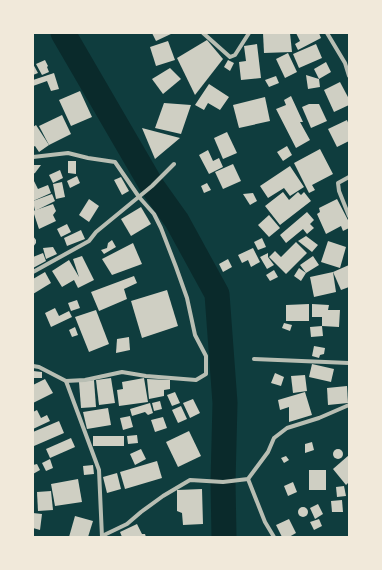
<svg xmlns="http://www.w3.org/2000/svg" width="382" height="570" font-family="'Varela Round',sans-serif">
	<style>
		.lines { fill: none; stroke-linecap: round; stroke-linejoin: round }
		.river { stroke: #0a2a2b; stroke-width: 25 }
		.building { fill: #cfcfc3 }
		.minor { stroke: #b8beb3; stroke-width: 4 }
	</style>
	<rect width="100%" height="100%" fill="#0f3d3e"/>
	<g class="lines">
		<!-- river -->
		<path class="river" d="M63,33l89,153 25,35 40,73 8,109 -2,79 1,55"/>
	</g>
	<!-- building -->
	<g class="building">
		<path d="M152,33h21l-17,8z"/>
		<path d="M263,33h27l2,19 -28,1z"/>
		<path d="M296,33h23l2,5 -23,12 -3,-6 5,-3z"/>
		<path d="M207,40l16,19 -28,36 -18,-37z"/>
		<path d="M168,41l7,19 -19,6 -6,-19z"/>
		<path d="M257,44l4,34 -20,2 -2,-18 7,-1 -2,-15z"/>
		<path d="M316,44l6,14 -23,10 -6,-14z"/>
		<path d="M288,53l9,19 -12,6 -9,-19z"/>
		<path d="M45,60l3,6 -1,1 2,5 -7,3 -6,-11z"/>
		<path d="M228,60l6,3 -4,8 -6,-4z"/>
		<path d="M326,62l5,10 -12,7 -5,-10z"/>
		<path d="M33,64l5,9 -5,2z"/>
		<path d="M170,68l11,11 -18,15 -11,-15z"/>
		<path d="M54,73l5,16 -8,2 -4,-10 -14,5v-6z"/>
		<path d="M306,75l13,4 1,8 -12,2z"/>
		<path d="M276,76l3,7 -10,4 -4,-7z"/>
		<path d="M340,82l9,17v6l-15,7 -10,-22z"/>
		<path d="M209,84l20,13 -9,13 -12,-7 -4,7 -9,-5z"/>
		<path d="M80,91l12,26 -21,9 -12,-26z"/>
		<path d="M291,96l12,26h-3l10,18 -14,8 -20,-39 10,-4 -2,-5z"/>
		<path d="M265,97l5,24 -31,7 -6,-23z"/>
		<path d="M164,103l27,2 -10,29 -26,-6z"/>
		<path d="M309,104h10l8,17 -16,7 -9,-21z"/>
		<path d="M62,115l9,19 -22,11 -10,-19z"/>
		<path d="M347,120l2,5v16l-12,6 -9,-18z"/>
		<path d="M36,125l13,20 -10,7 -4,-6 -2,1v-20z"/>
		<path d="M142,128l38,10 -25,21z"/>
		<path d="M227,132l10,21 -14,6 -9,-21z"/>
		<path d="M287,146l5,9 -9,6 -6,-9z"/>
		<path d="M320,149l13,25 -21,11 3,5 -6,3 -15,-30z"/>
		<path d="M208,150l5,11 6,-3 4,9 -14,7 -10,-19z"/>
		<path d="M68,161h8v13l-8,-1z"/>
		<path d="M233,164l8,17 -18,8 -8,-17z"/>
		<path d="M33,165h8l-6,8 -2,1z"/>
		<path d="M290,166l14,21 -14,9 -6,-8 -16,10 -8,-12z"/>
		<path d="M60,170l3,8 -10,5 -4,-8z"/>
		<path d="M77,176l3,7 -10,5 -3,-7z"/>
		<path d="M121,177l8,14 -7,4 -8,-15z"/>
		<path d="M33,179l5,10 10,-4 3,8 -18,8z"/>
		<path d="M62,182l3,15 -9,2 -3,-15z"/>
		<path d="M207,183l4,7 -7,3 -3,-7z"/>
		<path d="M283,192l6,8 9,-8 3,3 3,-3 7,9 -31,24 -15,-19z"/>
		<path d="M253,193l4,8 -7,4 -7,-11z"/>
		<path d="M52,194l3,7 -20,10 -2,-10z"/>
		<path d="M89,199l10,7 -10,16 -10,-7z"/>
		<path d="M337,199l12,23v6l-6,3 -2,-5 -15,8 -9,-20 3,-2 -1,-4z"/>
		<path d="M53,204l3,7 -3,4 3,6 -17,8 -6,-18z"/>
		<path d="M141,207l10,17 -20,12 -10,-17z"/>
		<path d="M307,212l7,8 -4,4 4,4 -7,6 -4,-5 -17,14 -6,-8z"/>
		<path d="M269,215l11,13 -11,9 -11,-12z"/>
		<path d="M67,224l4,8 -10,5 -4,-8z"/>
		<path d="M81,230l4,9 -18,7 -3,-8z"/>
		<path d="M33,236l3,4v3l-3,4z"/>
		<path d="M306,236l12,9 -6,7 -14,-11z"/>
		<path d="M262,238l4,9 -8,3 -4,-8z"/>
		<path d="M112,240l4,7 -12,7 -3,-4 6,-2 1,-5z"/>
		<path d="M328,241l18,6 -6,21 -19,-6z"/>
		<path d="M296,242l11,11 -21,21 -17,-17 6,-6 6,6z"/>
		<path d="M133,243l9,21 -30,11 -10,-16z"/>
		<path d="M53,247l4,7 -11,5 -3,-11z"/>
		<path d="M253,248l7,14 -9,5 -3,-7 -6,3 -4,-8z"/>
		<path d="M43,253l3,8 -13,7v-11z"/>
		<path d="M268,253v4l6,8 -7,4 -7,-12z"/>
		<path d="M82,256l12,24 -16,8 -4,-8 -12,7 -10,-16 17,-11 10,17 -6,-18z"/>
		<path d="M313,256l6,9 -13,8 -5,8 -7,-5 5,-8 7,5 -6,-8z"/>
		<path d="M228,259l4,8 -9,5 -4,-8z"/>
		<path d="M349,265v22l-8,3 -8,-18z"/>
		<path d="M274,270l4,7 -8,4 -4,-6z"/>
		<path d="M45,272l6,11 -18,11v-15z"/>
		<path d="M333,272l3,20 -22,5 -4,-20z"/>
		<path d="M134,276l3,7 -13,6 3,10 -28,12 -8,-19z"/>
		<path d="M167,290l11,36 -36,12 -11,-37z"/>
		<path d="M77,300l3,8 -9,3 -3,-8z"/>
		<path d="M309,304v17h-23v-16z"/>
		<path d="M312,304l17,1 -1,5h12l-1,17 -17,-1 1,10 -12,1 -1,-10 12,-1v-9h-10z"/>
		<path d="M55,308l4,8 10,-5 3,6 -21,10 -6,-14z"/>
		<path d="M96,310l13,34 -20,8 -14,-35z"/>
		<path d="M284,323l8,2 -2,6 -8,-3z"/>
		<path d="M75,327l3,8 -6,2 -3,-7z"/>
		<path d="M129,337l1,13 -14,3 1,-14z"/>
		<path d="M314,346l11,2 -1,6 -4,1 -1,3 -7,-2z"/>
		<path d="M312,364l22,5 -3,13 -22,-5z"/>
		<path d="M33,371l9,1v6h-9z"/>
		<path d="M275,373l9,4 -3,9 -10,-3z"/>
		<path d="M305,375l2,16 -14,2 -2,-17z"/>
		<path d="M111,378l4,25 -16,2 -3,-25z"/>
		<path d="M144,378l4,24 -29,4 -2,-16 6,-1 -1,-7z"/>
		<path d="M45,379l8,14 -20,10v-18z"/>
		<path d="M147,379l23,1v9l-6,1v6l-15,3z"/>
		<path d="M94,380l2,27 -15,1 -2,-26z"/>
		<path d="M347,386l1,17 -20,2 -1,-17z"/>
		<path d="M175,392l5,11 -8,3 -5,-11z"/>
		<path d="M305,392l7,23 -23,7v-15l-9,3 -2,-10z"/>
		<path d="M193,399l7,14 -10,5 -7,-15z"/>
		<path d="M160,401l2,8 -8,2 -2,-8z"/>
		<path d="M150,403l3,10 -5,2 -3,-3 -13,4 -2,-7z"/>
		<path d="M181,406l6,13 -9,4 -6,-13z"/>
		<path d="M108,408l3,17 -24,4 -4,-17z"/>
		<path d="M37,410l4,8 6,-3 3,6 -17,8v-17z"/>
		<path d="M130,416l3,11 -10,3 -3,-12z"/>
		<path d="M163,417l4,11 -12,4 -4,-12z"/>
		<path d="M59,421l5,12 -30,13 -1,-14z"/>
		<path d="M189,431l12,25 -23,11 -12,-25z"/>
		<path d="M137,435l1,8 -10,1 -1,-8z"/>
		<rect x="93" y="436" width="31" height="10"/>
		<path d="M71,438l4,9 -25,11 -4,-9z"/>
		<path d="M312,442l2,8 -9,3v-9z"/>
		<path d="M141,449l5,10 -11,6 -5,-11z"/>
		<circle cx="338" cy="454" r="5"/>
		<path d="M349,455v27l-3,3 -13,-16z"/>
		<path d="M286,456l3,4 -5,3 -3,-5z"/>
		<path d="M50,459l3,9 -7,3 -4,-8z"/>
		<path d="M157,461l5,17 -37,11 -5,-17z"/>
		<path d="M37,464l3,6 -7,4v-9z"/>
		<path d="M93,465l1,9 -10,1 -1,-9z"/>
		<rect x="309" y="470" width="17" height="20"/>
		<path d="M117,473l4,16 -14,4 -4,-16z"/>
		<path d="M78,479l4,23 -27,4 -4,-22z"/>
		<path d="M293,482l4,10 -9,4 -4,-10z"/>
		<path d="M344,486l2,10 -9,1 -1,-10z"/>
		<path d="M202,489l1,35 -20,1 -1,-12 -5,-2v-21z"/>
		<path d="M51,491l2,19 -15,1 -1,-19z"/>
		<path d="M342,500l1,12h-11l-1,-11z"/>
		<path d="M318,504l5,10 -8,5 -5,-11z"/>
		<circle cx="303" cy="512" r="5"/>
		<path d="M33,513l9,1 -2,16 -7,-2z"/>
		<path d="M75,516l18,5 -5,16h-19z"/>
		<path d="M289,519l7,14 -7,4h-7l-6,-12z"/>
		<path d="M319,519l3,7 -8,4 -4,-8z"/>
		<path d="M137,524l5,10h3l1,3h-24l-2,-5z"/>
	</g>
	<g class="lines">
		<!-- minor -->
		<g class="minor">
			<path d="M203,33l27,24 5,-2 14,-22"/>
			<path d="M327,33l18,30 4,13"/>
			<path d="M33,157l35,-4 20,5 27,4 24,35 15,17 7,14 15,39 11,31 8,37 11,21v18l-10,6 -50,-4 -24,-4 -37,8 -19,1"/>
			<path d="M349,177l-11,6 1,8 10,25"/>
			<path d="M33,272l56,-31 7,-9 56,-46 22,-22"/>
			<path d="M254,359l95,4"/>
			<path d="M33,366l6,1 27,14 33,89 3,67"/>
			<path d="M248,479l17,43 9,15"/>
			<path d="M102,536l25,-12 14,-12 22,-16 27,-16 33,2 25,-3 20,-27 6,-14 13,-10 32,-10 30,-13"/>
		</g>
	</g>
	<!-- border -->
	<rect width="382" height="570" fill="none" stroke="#f1e9da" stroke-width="68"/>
</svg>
